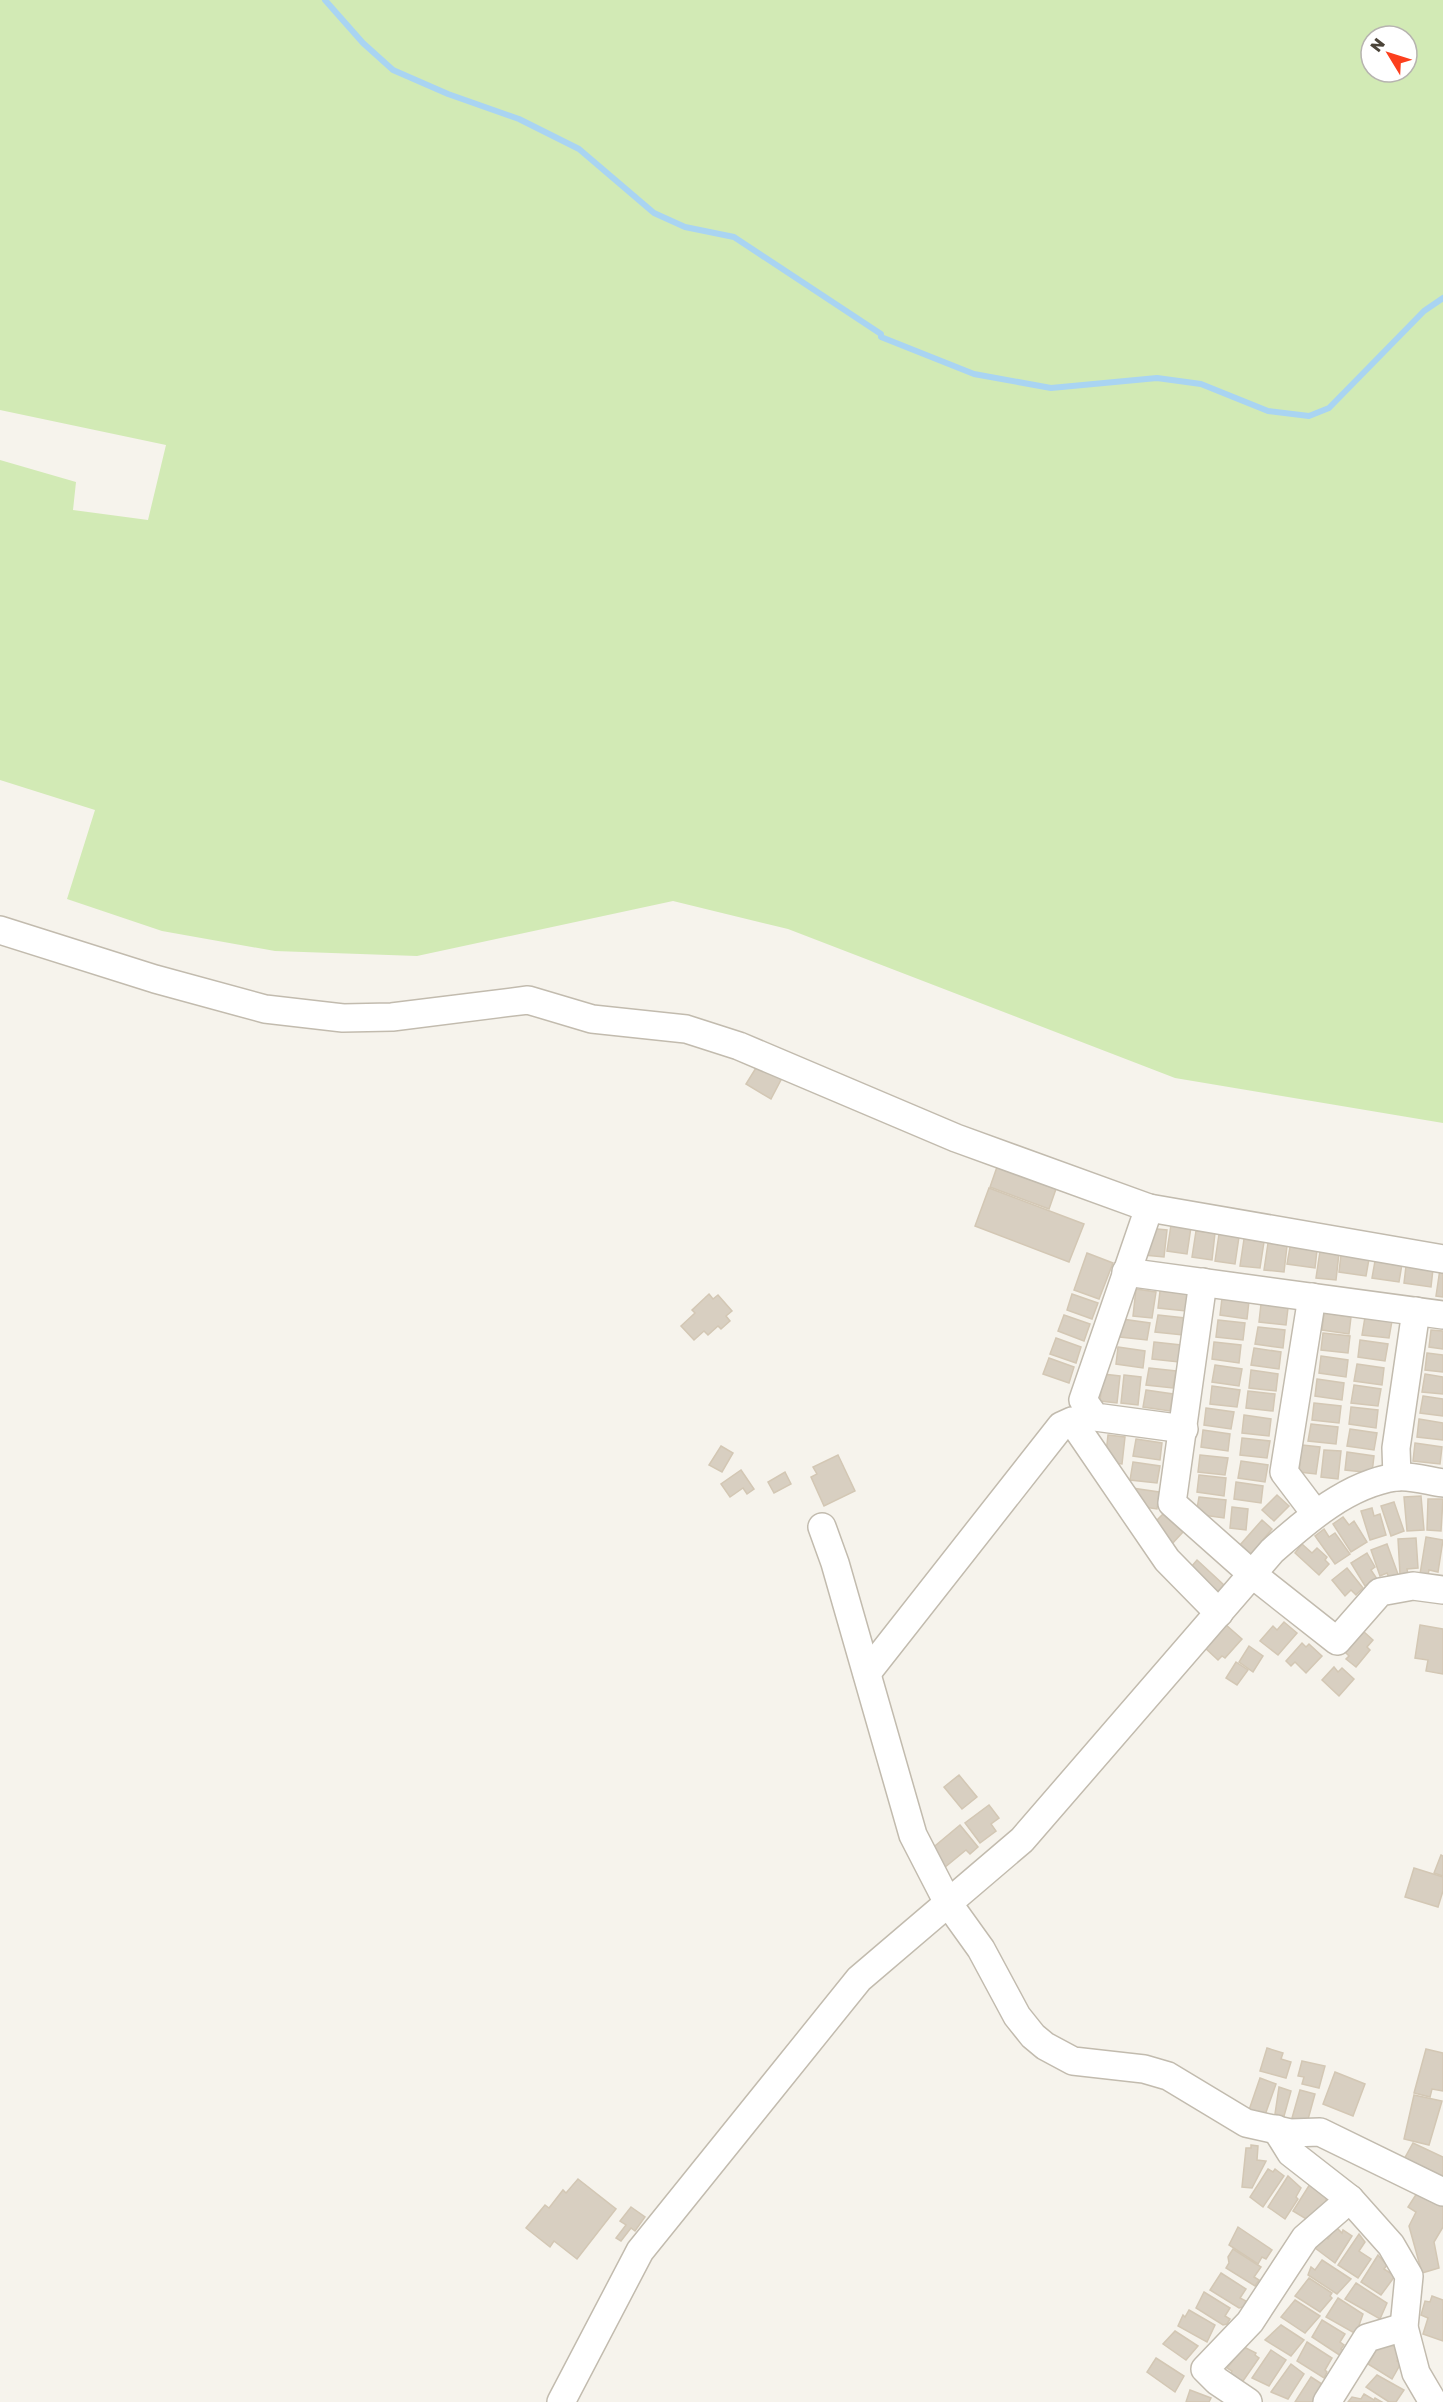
<svg xmlns="http://www.w3.org/2000/svg" width="1443" height="2402" font-family="'Golos Text',sans-serif">
	<style>
		.green { fill: #d2eab5; fill-rule: evenodd }
		.lines { fill: none; stroke-linecap: round; stroke-linejoin: round }
		.stream { stroke: #a9d4f2; stroke-width: 6 }
		.building { fill: #d8cfc1; stroke: #d3c7b4; stroke-width: 1.5 }
		.minor-casing { stroke: #c2bbae; stroke-width: 30 }
		.minor { stroke: #fff; stroke-width: 27 }
	</style>
	<rect width="100%" height="100%" fill="#f6f3ec"/>
	<!-- green -->
	<path class="green" d="M0,0h1443v1123l-268,-45 -387,-149 -115,-28 -256,55 -142,-5 -113,-20 -95,-32 28,-89 -95,-30v-320l76,22 -3,28 75,10 18,-75 -166,-35zM1371,36h36v36h-36z"/>
	<g class="lines">
		<!-- stream -->
		<path class="stream" d="M325,0l38,43 30,27 55,24 71,25 60,30 75,64 31,14 49,10 147,97v3l93,37 77,14 106,-10 44,6 67,27 41,5 20,-8 95,-97 19,-13"/>
	</g>
	<!-- building -->
	<g class="building">
		<path d="M759,1063l24,13 -12,23 -25,-15z"/>
		<path d="M997,1167l59,22 -7,20 -59,-22z"/>
		<path d="M989,1188l95,36 -15,38 -94,-36z"/>
		<path d="M1171,1225l20,2 -4,27 -20,-3z"/>
		<path d="M1147,1228l20,2 -3,27 -20,-2z"/>
		<path d="M1196,1231l19,2 -3,27 -20,-3z"/>
		<path d="M1219,1234l20,3 -4,27 -20,-3z"/>
		<path d="M1244,1239l20,3 -4,26 -20,-2z"/>
		<path d="M1268,1243l19,3 -3,26 -20,-2z"/>
		<path d="M1290,1247l27,3 -2,18 -28,-4z"/>
		<path d="M1320,1251l19,2 -3,27 -20,-2z"/>
		<path d="M1087,1253l26,10 -14,36 -25,-9z"/>
		<path d="M1341,1255l28,4 -3,17 -27,-4z"/>
		<path d="M1375,1261l27,3 -3,18 -27,-4z"/>
		<path d="M1406,1266l27,3 -2,18 -27,-4z"/>
		<path d="M1440,1269l3,1v27l-7,-1z"/>
		<path d="M1136,1289l20,3 -4,26 -19,-2z"/>
		<path d="M1160,1291l28,3 -2,17 -28,-3z"/>
		<path d="M709,1294l4,5 5,-4 14,16 -6,5 4,5 -9,8 -3,-3 -10,9 -4,-4 -10,9 -13,-14 14,-13 -3,-3z"/>
		<path d="M1072,1294l26,9 -6,16 -25,-9z"/>
		<path d="M1222,1298l27,3 -2,18 -27,-4z"/>
		<path d="M1261,1304l27,4 -2,17 -27,-3z"/>
		<path d="M1324,1313l27,4 -2,17 -27,-4z"/>
		<path d="M1064,1315l26,9 -6,17 -26,-10z"/>
		<path d="M1158,1315l27,3 -2,17 -28,-3z"/>
		<path d="M1365,1317l27,4 -3,17 -27,-3z"/>
		<path d="M1122,1319l28,4 -3,17 -27,-3z"/>
		<path d="M1218,1320l27,3 -2,17 -27,-3z"/>
		<path d="M1258,1327l27,3 -2,18 -28,-4z"/>
		<path d="M1431,1330l12,1v18l-14,-2z"/>
		<path d="M1323,1333l27,3 -2,17 -27,-3z"/>
		<path d="M1056,1338l25,9 -5,16 -26,-9z"/>
		<path d="M1360,1340l28,4 -3,17 -27,-4z"/>
		<path d="M1154,1342l27,3 -2,17 -27,-3z"/>
		<path d="M1214,1342l27,3 -2,18 -27,-4z"/>
		<path d="M1118,1347l27,4 -2,17 -27,-4z"/>
		<path d="M1254,1348l27,4 -2,17 -28,-4z"/>
		<path d="M1427,1353l16,2v17l-18,-2z"/>
		<path d="M1321,1356l27,4 -2,17 -27,-4z"/>
		<path d="M1049,1358l25,9 -5,16 -26,-9z"/>
		<path d="M1357,1364l27,4 -2,17 -28,-4z"/>
		<path d="M1215,1365l27,4 -3,17 -27,-4z"/>
		<path d="M1149,1368l27,3 -3,17 -27,-3z"/>
		<path d="M1251,1370l27,4 -2,17 -27,-3z"/>
		<path d="M1103,1374l17,2 -3,27 -17,-2z"/>
		<path d="M1425,1374l18,3v17l-21,-2z"/>
		<path d="M1124,1375l17,2 -3,28 -17,-2z"/>
		<path d="M1317,1379l27,4 -2,17 -27,-4z"/>
		<path d="M1354,1385l27,4 -3,17 -27,-3z"/>
		<path d="M1212,1386l28,4 -3,17 -27,-3z"/>
		<path d="M1146,1390l27,4 -3,17 -27,-4z"/>
		<path d="M1248,1391l27,3 -2,17 -27,-3z"/>
		<path d="M1423,1396l20,3v17l-23,-3z"/>
		<path d="M1314,1403l27,3 -2,17 -27,-3z"/>
		<path d="M1351,1407l27,3 -2,18 -27,-4z"/>
		<path d="M1206,1408l28,4 -3,17 -27,-4z"/>
		<path d="M1244,1415l27,4 -2,17 -27,-3z"/>
		<path d="M1419,1419l24,4v17l-26,-3z"/>
		<path d="M1311,1424l27,3 -2,17 -28,-3z"/>
		<path d="M1350,1429l27,4 -3,17 -27,-4z"/>
		<path d="M1203,1430l27,4 -2,17 -27,-4z"/>
		<path d="M1108,1435l17,2 -3,27 -17,-2z"/>
		<path d="M1242,1438l28,3 -3,17 -27,-3z"/>
		<path d="M1136,1439l26,4 -2,17 -27,-4z"/>
		<path d="M1415,1443l27,4 -2,17 -27,-3z"/>
		<path d="M1302,1445l18,2 -4,27 -17,-2z"/>
		<path d="M721,1446l12,7 -11,19 -13,-7z"/>
		<path d="M1324,1450l17,1 -3,28 -17,-2z"/>
		<path d="M1347,1452l27,4 -2,17 -27,-3z"/>
		<path d="M838,1455l17,36 -31,15 -13,-29 6,-3 -4,-7z"/>
		<path d="M1200,1455l28,3 -3,17 -27,-3z"/>
		<path d="M1241,1461l27,4 -3,17 -27,-4z"/>
		<path d="M1133,1462l27,4 -3,17 -27,-3z"/>
		<path d="M741,1470l13,19 -7,5 -4,-6 -13,9 -9,-13z"/>
		<path d="M785,1472l6,12 -17,9 -6,-11z"/>
		<path d="M1199,1475l27,3 -2,18 -27,-4z"/>
		<path d="M1236,1482l27,4 -2,17 -27,-4z"/>
		<path d="M1132,1488l27,4 -2,17 -27,-4z"/>
		<path d="M1277,1495l12,11 -15,15 -12,-11z"/>
		<path d="M1421,1496l3,34 -17,1 -3,-34z"/>
		<path d="M1199,1497l27,3 -2,18 -28,-4z"/>
		<path d="M1428,1499h15l-2,32 -14,-1z"/>
		<path d="M1394,1502l10,29 -13,5 -10,-30z"/>
		<path d="M1232,1507l16,2 -2,21 -16,-2z"/>
		<path d="M1372,1508l2,8 6,-2 6,21 -16,5 -9,-29z"/>
		<path d="M1163,1514l20,18 -12,13 -20,-19z"/>
		<path d="M1343,1517l6,8 5,-4 13,21 -16,10 -18,-28z"/>
		<path d="M1262,1520l10,9 -21,25 -11,-9z"/>
		<path d="M1324,1529l5,8 6,-4 15,21 -15,10 -20,-28z"/>
		<path d="M1426,1537l17,3 -5,32 -9,-2 -1,5 -8,-1z"/>
		<path d="M1416,1538l2,30 -11,1 1,5h-8l-2,-35z"/>
		<path d="M1302,1544l10,9 5,-5 10,9 -2,3 4,4 -10,11 -24,-22z"/>
		<path d="M1387,1544l12,33 -9,3 -3,-7 -7,3 -9,-26z"/>
		<path d="M1367,1553l8,14 -4,3 6,9 -12,7 -14,-23z"/>
		<path d="M1197,1560l27,25 -12,13 -26,-25z"/>
		<path d="M1347,1568l16,20 -7,7 -5,-5 -6,6 -13,-16z"/>
		<path d="M1284,1622l13,11 -19,22 -18,-14 13,-15 4,4z"/>
		<path d="M1225,1624l17,15 -17,19 -3,-2 -4,4 -14,-13z"/>
		<path d="M1420,1625l23,4v45l-17,-3 2,-11 -13,-2z"/>
		<path d="M1363,1631l10,9 -6,7 3,3 -14,17 -10,-8 3,-3 -4,-4z"/>
		<path d="M1302,1643l4,4 3,-3 13,12 -16,17 -11,-11 -4,4 -5,-5z"/>
		<path d="M1249,1646l14,10 -10,16 -14,-10z"/>
		<path d="M1236,1662l12,8 -11,15 -11,-7z"/>
		<path d="M1334,1667l4,5 4,-4 12,11 -15,17 -17,-16z"/>
		<path d="M959,1775l18,22 -15,12 -18,-22z"/>
		<path d="M989,1805l10,13 -8,6 5,7 -16,12 -15,-20z"/>
		<path d="M960,1825l18,22 -8,7 -4,-4 -22,18 -14,-18z"/>
		<path d="M1441,1855l2,1v20l-9,-3z"/>
		<path d="M1414,1868l29,9v14l-5,16 -33,-10z"/>
		<path d="M1267,2048l16,5 -2,6 10,3 -5,16 -26,-7z"/>
		<path d="M1426,2049l17,4v38l-11,-2 -2,8 -16,-4z"/>
		<path d="M1302,2061l23,5 -6,22 -17,-4 2,-7 -6,-1z"/>
		<path d="M1335,2072l30,12 -12,32 -30,-12z"/>
		<path d="M1260,2078l16,6 -11,31 -16,-5z"/>
		<path d="M1279,2087l12,4 -7,25 -9,-2z"/>
		<path d="M1300,2090l15,4 -8,29 -15,-5z"/>
		<path d="M1414,2095l28,6 -13,44 -25,-6z"/>
		<path d="M1413,2143l30,14v26l-41,-20z"/>
		<path d="M1251,2145l7,1 -1,14 9,1 -14,27 -10,-1 4,-39h5z"/>
		<path d="M1268,2169l5,3 2,-3 9,7 -21,31 -13,-10z"/>
		<path d="M1288,2176l13,12 -5,9 2,2 -13,20 -17,-12z"/>
		<path d="M578,2179l38,30 -39,50 -23,-18 -4,6 -24,-19 19,-23 4,3 14,-18 3,3z"/>
		<path d="M1310,2184l12,7 -2,2 6,5v4l-18,18 -15,-9z"/>
		<path d="M1419,2190l24,9v28l-9,15 5,26 -17,5 -13,-47 7,-14 -8,-5z"/>
		<path d="M631,2207l14,10 -10,14 -4,-3 -10,13 -5,-3 10,-13 -6,-4z"/>
		<path d="M1238,2227l34,23 -6,9 -4,-2 -4,7 -29,-19z"/>
		<path d="M1336,2227l6,6 1,-3 9,6 -17,27 -20,-15 10,-11 3,2z"/>
		<path d="M1359,2234l6,8 -6,9 12,8 -13,19 -20,-13z"/>
		<path d="M1233,2249l28,18 -7,10 5,3 -4,6 -29,-18 3,-5 -1,-6z"/>
		<path d="M1378,2255l9,10 -3,4 11,7 -14,19 -20,-13z"/>
		<path d="M1322,2260l29,19 -14,15 -29,-19 3,-8 4,3z"/>
		<path d="M1221,2273l25,16 -6,9 6,3 -3,6 -4,1 -29,-18z"/>
		<path d="M1309,2278l23,15 -2,3 2,2 -12,14 -25,-16z"/>
		<path d="M1356,2283l31,20 -7,16 -35,-20z"/>
		<path d="M1204,2292l26,16 -5,8 5,3 -3,5 -4,1 -27,-17z"/>
		<path d="M1432,2296l11,4v41l-20,-7 5,-16 -7,-3 4,-14 5,1z"/>
		<path d="M1338,2298l25,16 -7,20 -30,-17z"/>
		<path d="M1295,2300l25,16 -15,17 -24,-16z"/>
		<path d="M1189,2310l26,15 -8,17 -29,-16 5,-11 2,2z"/>
		<path d="M1322,2320l23,14 -5,8 4,3 -3,4 5,3 -5,4 -29,-19z"/>
		<path d="M1281,2325l23,15 -13,16 -26,-16z"/>
		<path d="M1175,2331l23,15 -12,14 -23,-16z"/>
		<path d="M1307,2342l25,16 -7,12 2,2 -3,6 -27,-17z"/>
		<path d="M1385,2343l15,5 1,6 -4,7 4,2 -9,16 -24,-15 11,-19z"/>
		<path d="M1244,2347l12,6 -1,2 4,3 -16,23 -2,-1 -2,3 -10,-7 3,-5 -5,-3z"/>
		<path d="M1271,2350l15,10 -17,26 -17,-8z"/>
		<path d="M1156,2358l28,18 -9,16 -28,-20z"/>
		<path d="M1291,2364l13,10 -16,25 -17,-7z"/>
		<path d="M1377,2375l27,15 -8,12h-7l-23,-15z"/>
		<path d="M1311,2377l14,9 -10,16h-20z"/>
		<path d="M1190,2390l21,8 -2,4h-23z"/>
		<path d="M1364,2394l10,6 1,-2 7,4h-34l4,-5 9,2z"/>
	</g>
	<g class="lines">
		<!-- minor casing -->
		<g class="minor-casing">
			<g id="minor">
				<path d="M0,930l155,49 110,30 78,9 49,-1 136,-17 64,19 94,10 53,17 217,92 193,70 294,51"/>
				<path d="M1149,1208l-66,192 12,17 89,12"/>
				<path d="M1126,1272l317,43"/>
				<path d="M1203,1282l-31,221 80,71 85,67 43,-49 33,-6 30,4"/>
				<path d="M1312,1297l-28,175 31,41"/>
				<path d="M1397,1477l-1,-29 20,-137"/>
				<path d="M822,1527l13,36 78,272 35,68 33,46 36,67 16,20 12,10 28,15 71,8 24,7 78,47 44,10 30,-1 123,60"/>
				<path d="M867,1673l194,-247 11,-5 95,139 52,53"/>
				<path d="M1276,2129l15,24 59,46 41,46 18,31 -5,51 12,46 17,29"/>
				<path d="M561,2402l79,-151 219,-272 163,-139 250,-289c35,-31 76,-67 124,-74 14,-2 33,4 47,6"/>
				<path d="M1248,2402l-31,-21 -12,-12 45,-47 55,-84 45,-39"/>
				<path d="M1327,2402l40,-64 37,-11"/>
			</g>
		</g>
		<!-- minor -->
		<use href="#minor" class="minor"/>
	</g>
	<!-- north arrow -->
	<g transform="translate(1389 54) rotate(308)"><circle r="28" fill="#ffffff" stroke="#b7b4b0" stroke-width="1.5"/>
	<path d="M0-4.5L10 22L0 15L-10 22Z" fill="#fc3f1d"/>
	<text y="-9" font-size="16" font-weight="bold" text-anchor="middle" fill="#4b4439">N</text>
	</g>
</svg>
